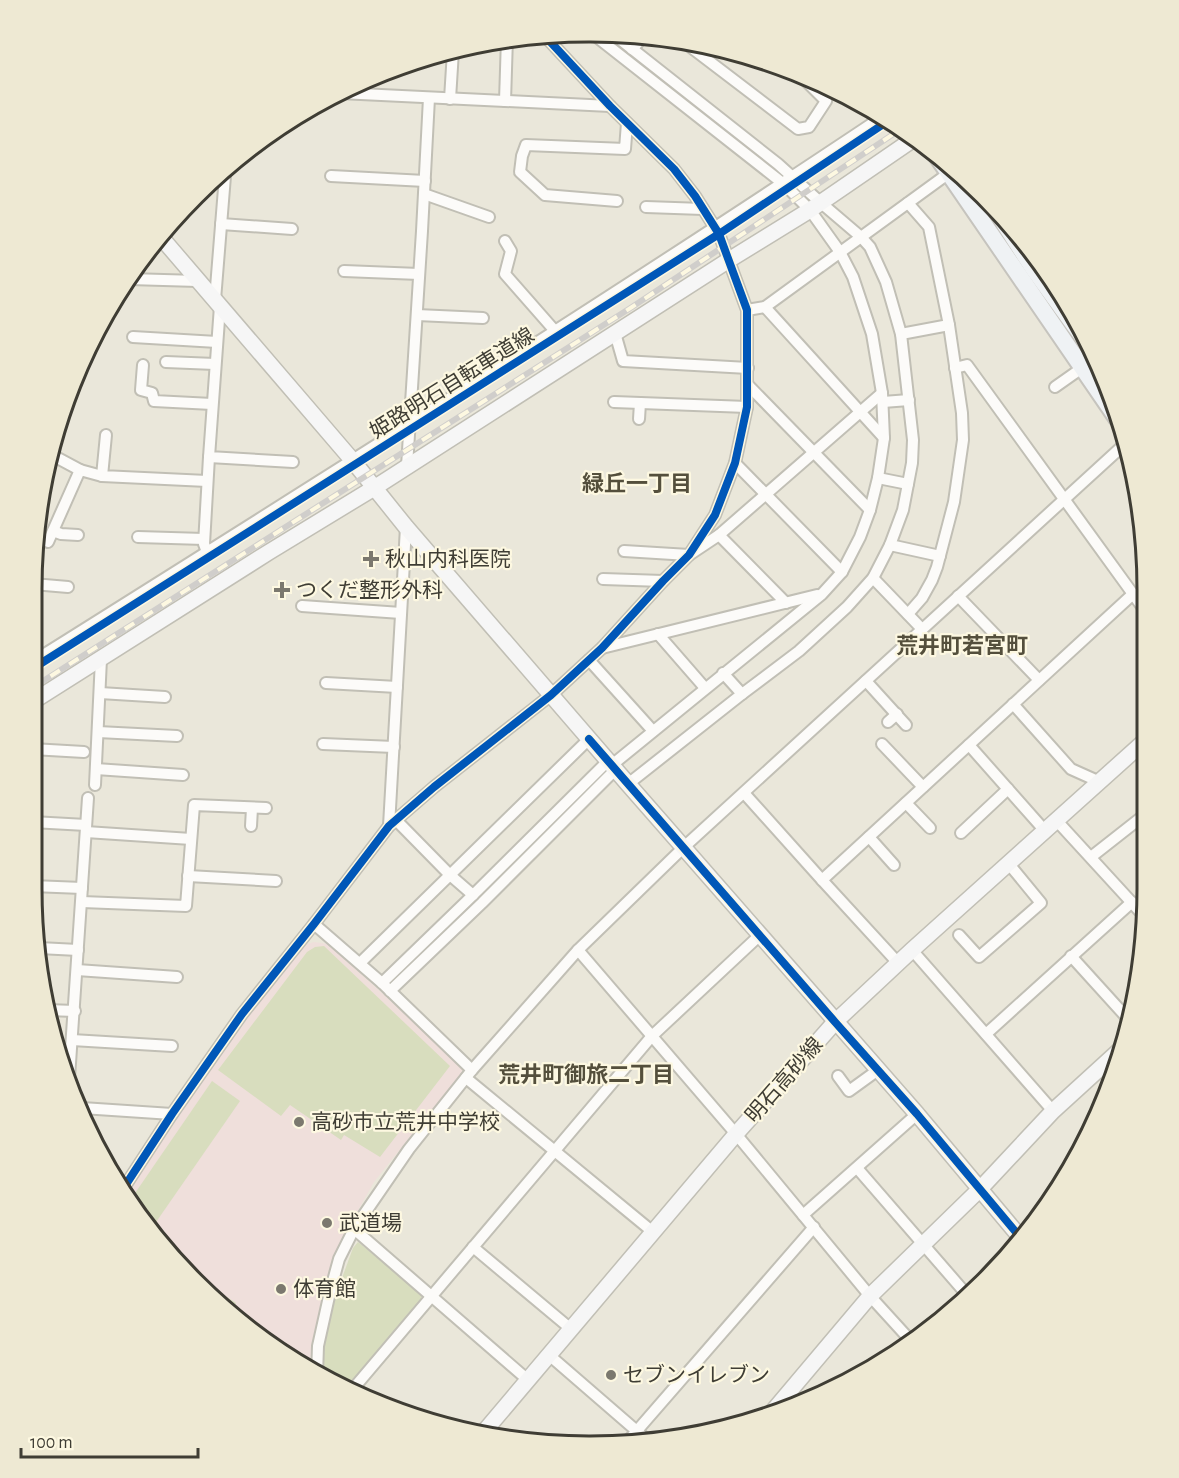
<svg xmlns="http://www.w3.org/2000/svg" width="1179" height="1478" font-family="'Alegreya Sans','Noto Sans JP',sans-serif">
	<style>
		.education { fill: #efdfdb }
		.green { fill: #d8ddbe }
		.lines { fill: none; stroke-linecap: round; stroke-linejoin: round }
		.street-casing { stroke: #c1bfb5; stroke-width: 14 }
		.secondary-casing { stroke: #c1bfb5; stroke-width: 18 }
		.primary-casing { stroke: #c6c4be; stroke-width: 20 }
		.street { stroke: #fcfbf9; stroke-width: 10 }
		.secondary { stroke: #f6f6f6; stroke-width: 15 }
		.primary { stroke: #eff2f4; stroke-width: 16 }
		.rail-casing { stroke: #d0cecb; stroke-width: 6 }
		.rail { stroke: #fdf8e1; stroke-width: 4; stroke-dasharray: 11; stroke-linecap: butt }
		.cycleway-casing { stroke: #fdf8e1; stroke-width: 11 }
		.cycleway { stroke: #0057b8; stroke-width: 8 }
		.poi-dot { fill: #7b786e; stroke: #fdf8e1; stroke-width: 2 }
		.labels { text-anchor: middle; stroke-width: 4.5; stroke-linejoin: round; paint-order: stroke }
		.street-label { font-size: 21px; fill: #3f3d34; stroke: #fdf8e1 }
		.poi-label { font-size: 21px; fill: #3f3d34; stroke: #fdf8e1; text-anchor: start }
		.neighbourhood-label { font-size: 22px; font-weight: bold; fill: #544f3c; stroke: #fdf8e1 }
		.rim { fill: none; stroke: #3f3d34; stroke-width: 3 }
	</style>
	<rect width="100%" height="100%" fill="#eae7da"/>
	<!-- education -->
	<path class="education" d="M314,942l14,2 134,122v6l-88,110 -34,61 -19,62 -8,32 -4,34 -114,-88 -68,-89 93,-140 84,-109z"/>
	<!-- green -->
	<g class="green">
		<path d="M324,946l126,120 -70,91 -36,-22 -3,5 -51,-35 -9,11 -63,-46 89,-118 8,-5z"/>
		<path d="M212,1081l28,20 -86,124 -9,-7 -14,-19z"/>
		<path d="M358,1242l63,52v5l-72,89 -27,-12 1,-27 12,-52 18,-49z"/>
		<path d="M188,1271l48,32 -3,6 75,52 -4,6 -109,-84 -8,-10z"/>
	</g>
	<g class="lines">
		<!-- street casing -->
		<g class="street-casing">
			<g id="street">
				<path d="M612,33l166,131 42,38 41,35 9,10 16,35 15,52 12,106 -1,23 -9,47 -13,35 -17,33 -26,29 -48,44 -57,43 -114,90"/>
				<path d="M593,34l192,151 25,25 30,42 13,25 19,57 10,59 2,45 -6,40 -8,32 -10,27 -18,35 -20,22 -210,171"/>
				<path d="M684,42l114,87 11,-2 17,-26 -25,-25"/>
				<path d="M632,49l12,-13"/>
				<path d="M340,93l270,13"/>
				<path d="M450,99l3,-48"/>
				<path d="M505,101l2,-63"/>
				<path d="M331,176l94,5"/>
				<path d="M424,194l65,23"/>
				<path d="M617,201l-72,-6 -25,-23 2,-16 4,-11 99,4 2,-26"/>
				<path d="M908,203l21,24 20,98 13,88 1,27 -9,62 -17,65 -5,13 -10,18 -14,16"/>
				<path d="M646,207l57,2"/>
				<path d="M221,224l71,5"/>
				<path d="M505,241l6,10 -6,23 50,57"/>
				<path d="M344,271l75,3"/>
				<path d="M129,279l69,2"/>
				<path d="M215,300l10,-124"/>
				<path d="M220,306l-11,151 84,5"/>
				<path d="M765,307l119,131"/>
				<path d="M747,310l18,-3 184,-134"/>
				<path d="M417,315l66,3"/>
				<path d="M615,333l8,28 125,7"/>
				<path d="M901,334l48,-9"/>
				<path d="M133,337l84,5"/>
				<path d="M166,362l49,2"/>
				<path d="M143,365l-2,25 11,3 2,8 58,3"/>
				<path d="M955,368l12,-3 179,247"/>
				<path d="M747,384l123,126"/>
				<path d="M1055,387l27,-19"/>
				<path d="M614,402l133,5"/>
				<path d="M883,402l26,-2"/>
				<path d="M639,419l1,-16"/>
				<path d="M106,435l-4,41 105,5"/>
				<path d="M52,455l28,15"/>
				<path d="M735,463l107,109"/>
				<path d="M407,466l15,-235 7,-133"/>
				<path d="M878,478l30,6"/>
				<path d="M53,531l8,3 17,1"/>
				<path d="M719,535l67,68"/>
				<path d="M138,537l66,2"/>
				<path d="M48,542l32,-72 22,6"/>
				<path d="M890,545l50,11"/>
				<path d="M624,551l65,4 30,-20 163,-142"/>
				<path d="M207,552l-3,-8 5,-87"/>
				<path d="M873,578l49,51"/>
				<path d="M603,579l60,2"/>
				<path d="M33,584l35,3"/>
				<path d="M958,596l81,84"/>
				<path d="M302,606l99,7"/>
				<path d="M658,634l47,54"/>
				<path d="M602,648l215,-53"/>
				<path d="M589,660l64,71"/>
				<path d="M32,662c285,-179 570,-358 850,-545"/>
				<path d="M723,673l19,21"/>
				<path d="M866,681l40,44"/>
				<path d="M326,683l71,4"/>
				<path d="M100,693l65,4"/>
				<path d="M1013,704l58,65 29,13"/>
				<path d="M888,722l9,-8"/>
				<path d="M98,732l79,4"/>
				<path d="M323,744l71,3"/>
				<path d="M882,744l41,43"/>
				<path d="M969,745l77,87"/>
				<path d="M32,749l52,3"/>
				<path d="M96,769l87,6"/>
				<path d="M95,785l6,-126"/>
				<path d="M744,793l78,87 77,84"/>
				<path d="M906,803l24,25"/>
				<path d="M396,820l54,55 23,20"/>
				<path d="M1057,821l88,96"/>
				<path d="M32,822l54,3"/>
				<path d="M251,826l1,-18"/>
				<path d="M389,826l17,-299"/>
				<path d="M86,832l105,7"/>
				<path d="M961,833l47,-44"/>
				<path d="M869,837l25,28"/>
				<path d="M1091,857l56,-44"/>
				<path d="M188,876l88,5"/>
				<path d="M822,880l311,-286"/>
				<path d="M32,886l50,2"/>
				<path d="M82,902l104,4 8,-101 72,3"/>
				<path d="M314,924l68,59 90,87"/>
				<path d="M959,935l20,22 62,-54 -32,-39"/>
				<path d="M39,948l39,2"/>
				<path d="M578,950l158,184 134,162 41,45"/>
				<path d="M912,950l141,161"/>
				<path d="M1071,956l59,65"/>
				<path d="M360,963l229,-224"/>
				<path d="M77,970l100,7"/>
				<path d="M382,983l91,-88 135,-134"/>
				<path d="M390,991l92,-88 134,-134"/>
				<path d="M47,1010l28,1"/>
				<path d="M986,1034l146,-132"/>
				<path d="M72,1040l100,6"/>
				<path d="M838,1076l11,15 29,-21"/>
				<path d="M69,1078l19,-280"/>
				<path d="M466,1078l187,154"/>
				<path d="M82,1108l90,6"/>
				<path d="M857,1168l111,128"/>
				<path d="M123,1189l49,-75 70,-100 72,-90 75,-98 45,-39 117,-92 51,-47 61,-67 26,-26 26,-40 20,-52 12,-56v-97l-28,-76 -24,-38 -21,-27 -64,-63 -66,-71"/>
				<path d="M803,1215l114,-101"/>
				<path d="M354,1229l174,151"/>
				<path d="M473,1247l98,82"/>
				<path d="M549,1355l97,84"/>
				<path d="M317,1375l1,-29 12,-54 9,-33 15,-30 55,-80 63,-79 106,-120 106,-103 443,-405"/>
				<path d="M353,1389l299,-353 108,-101"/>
				<path d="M628,1441l186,-214"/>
			</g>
		</g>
		<!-- secondary casing -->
		<g class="secondary-casing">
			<g id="secondary">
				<path d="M160,236l193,225 53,66 222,257 289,330 103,123"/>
				<path d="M32,702l237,-150 105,-64 355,-228 81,-50 105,-72"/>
				<path d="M773,1411l97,-115 110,-107 73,-78 68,-62"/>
				<path d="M483,1433l253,-299 99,-112 77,-72 235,-211"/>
			</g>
		</g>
		<!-- primary casing -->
		<g class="primary-casing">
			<g id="primary">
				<path d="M933,150l184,268"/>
				<path d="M993,206l40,62 52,72"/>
			</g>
		</g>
		<!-- street -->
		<use href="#street" class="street"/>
		<!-- secondary -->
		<use href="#secondary" class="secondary"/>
		<!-- primary -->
		<use href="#primary" class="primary"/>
		<!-- rail casing -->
		<g class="rail-casing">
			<path id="rail" d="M32,688l600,-381 269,-178"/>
		</g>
		<!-- rail -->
		<use href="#rail" class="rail"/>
		<!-- cycleway casing -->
		<g class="cycleway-casing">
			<g id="cycleway">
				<path d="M32,669l687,-435 169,-113"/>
				<path d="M589,739l246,283 82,92 103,123"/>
				<path d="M123,1189l49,-75 70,-100 72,-90 75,-98 45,-39 117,-92 51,-47 61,-67 26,-26 26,-40 20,-52 12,-56v-97l-28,-76 -24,-38 -21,-27 -64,-63 -66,-71"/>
			</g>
		</g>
		<!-- cycleway -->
		<use href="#cycleway" class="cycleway"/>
	</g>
	<!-- markers -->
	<g class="poi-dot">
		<path d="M368 550h6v6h6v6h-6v6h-6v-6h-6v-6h6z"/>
		<path d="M279 581h6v6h6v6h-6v6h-6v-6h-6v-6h6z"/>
		<circle cx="299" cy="1122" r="6"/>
		<circle cx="327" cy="1223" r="6"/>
		<circle cx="281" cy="1289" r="6"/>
		<circle cx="611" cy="1375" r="6"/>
	</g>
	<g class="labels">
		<!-- street labels -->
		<g class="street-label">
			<text transform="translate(452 383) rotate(-32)" y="7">姫路明石自転車道線</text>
			<text transform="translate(784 1080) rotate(-49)" y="7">明石高砂線</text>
		</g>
		<!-- poi labels -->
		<g class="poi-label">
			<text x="385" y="566">秋山内科医院</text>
			<text x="296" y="597">つくだ整形外科</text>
			<text x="311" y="1129">高砂市立荒井中学校</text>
			<text x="339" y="1230">武道場</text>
			<text x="293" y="1296">体育館</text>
			<text x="623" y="1382">セブンイレブン</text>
		</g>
		<!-- neighbourhood labels -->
		<g class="neighbourhood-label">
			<text x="637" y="491">緑丘一丁目</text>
			<text x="962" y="653">荒井町若宮町</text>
			<text x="586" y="1082">荒井町御旅二丁目</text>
		</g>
	</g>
	<!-- crop -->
	<path d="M0 0H1179V1478H0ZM589 42H590A547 547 0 0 1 1137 589V889A547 547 0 0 1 590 1436H589A547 547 0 0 1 42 889V589A547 547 0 0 1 589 42Z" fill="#eee9d3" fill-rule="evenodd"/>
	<path class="rim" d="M589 42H590A547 547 0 0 1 1137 589V889A547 547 0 0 1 590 1436H589A547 547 0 0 1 42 889V589A547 547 0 0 1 589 42Z"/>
	<!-- scale -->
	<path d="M21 1448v9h177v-9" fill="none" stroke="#3f3d34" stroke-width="3"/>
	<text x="30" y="1448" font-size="18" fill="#3f3d34" stroke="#fdf8e1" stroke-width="4.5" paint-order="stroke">100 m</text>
</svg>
